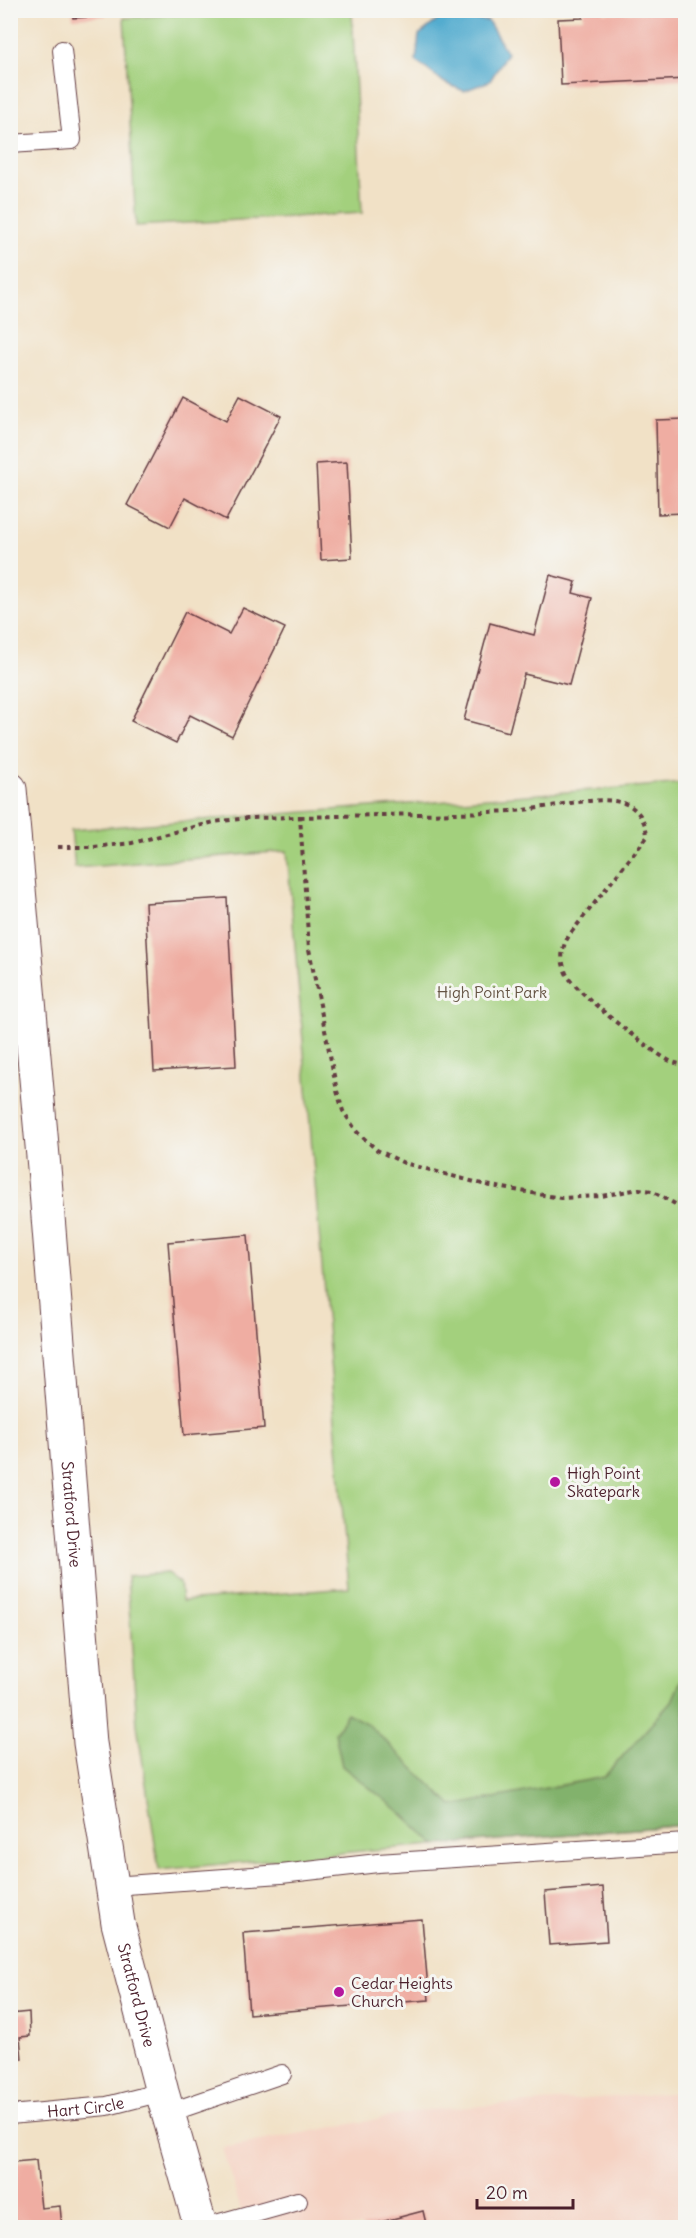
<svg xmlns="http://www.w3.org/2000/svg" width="696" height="2238" font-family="Delius,sans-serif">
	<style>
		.built { fill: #f5d2c2 }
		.green { fill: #a3d07d; stroke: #767854; stroke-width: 1.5 }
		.forest { fill: #82b26c; stroke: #66684c; stroke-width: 1.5 }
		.water { fill: #52accf; stroke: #4e667d; stroke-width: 1.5 }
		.building { fill: #efada2 }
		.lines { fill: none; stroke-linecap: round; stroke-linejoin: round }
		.lane-casing { stroke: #633c42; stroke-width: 20 }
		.street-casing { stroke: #633c42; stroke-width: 35 }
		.path { stroke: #633c42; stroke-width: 4; stroke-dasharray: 4.5 4.5; stroke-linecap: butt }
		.lane { stroke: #fff; stroke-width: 18 }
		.street { stroke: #fff; stroke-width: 33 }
		.poi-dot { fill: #b5179e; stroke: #f6f6f2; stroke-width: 2 }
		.labels { text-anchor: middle; stroke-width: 6; stroke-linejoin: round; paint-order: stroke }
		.park-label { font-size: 16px; fill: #655444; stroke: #f6f6f2 }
		.poi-label { font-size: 16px; fill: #4a1f2b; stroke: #f6f6f2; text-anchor: start }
		.street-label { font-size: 16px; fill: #4a1f2b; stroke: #f6f6f2 }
	</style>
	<rect width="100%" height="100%" fill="#f6f6f2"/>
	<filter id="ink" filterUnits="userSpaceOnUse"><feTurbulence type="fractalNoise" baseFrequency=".0167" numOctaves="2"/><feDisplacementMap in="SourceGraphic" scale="12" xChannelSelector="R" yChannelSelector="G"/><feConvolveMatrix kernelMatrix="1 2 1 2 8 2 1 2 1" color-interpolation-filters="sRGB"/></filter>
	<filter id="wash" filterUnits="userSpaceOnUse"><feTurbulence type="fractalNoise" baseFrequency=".008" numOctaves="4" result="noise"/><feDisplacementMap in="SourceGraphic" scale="24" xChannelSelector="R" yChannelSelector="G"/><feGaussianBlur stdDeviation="1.35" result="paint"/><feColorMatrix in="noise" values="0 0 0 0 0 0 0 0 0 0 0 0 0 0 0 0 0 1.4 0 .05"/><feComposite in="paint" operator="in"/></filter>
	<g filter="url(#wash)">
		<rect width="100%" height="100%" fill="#f1e1c6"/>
		<!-- built -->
		<path class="built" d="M685,2092v135h-439l-24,-79 204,-38z"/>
		<!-- green -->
		<g class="green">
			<path d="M248,10l104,1 10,202 -226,13 -12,-208z"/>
			<path d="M685,783v1042l-313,25 -213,20 -22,-145 -10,-149 40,-3 13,10 2,18 167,-13 -62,-737 -212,17 -4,-38z"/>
		</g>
		<!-- forest -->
		<path class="forest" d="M685,1671v154l-249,20 -37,-34 -57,-45 -7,-33 12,-20 21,11 84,82 152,-29 68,-76z"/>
		<!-- water -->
		<path class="water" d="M443,16l45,5 19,32 -17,28 -26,10 -19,-8 -29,-22 3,-26z"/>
		<g id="blocks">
			<!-- building -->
			<g class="building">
				<path d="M72,10h34v6l-33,2z"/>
				<path d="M583,10h20v3l83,-2v68l-125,6 -3,-66 25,-1z"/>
				<path d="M240,395l41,21 -55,104 -41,-22 -15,29 -43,-22 56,-107 43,23z"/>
				<path d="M686,419v94l-28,1 -2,-94z"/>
				<path d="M347,462l5,96 -31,2 -5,-96z"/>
				<path d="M550,575l26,7 -3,11 19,5 -23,87 -45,-11 -15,58 -45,-12 26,-97 44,12z"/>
				<path d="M243,608l42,20 -53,108 -42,-21 -14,28 -45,-22 54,-109 44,22z"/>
				<path d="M227,898l9,168 -82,5 -9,-168z"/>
				<path d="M248,1235l16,193 -80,7 -16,-193z"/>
				<path d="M603,1887l4,54 -58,4 -4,-53z"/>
				<path d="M422,1919l7,81 -180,14 -6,-81z"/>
				<path d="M29,2012l1,24 -10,1 2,22 -12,1v-46z"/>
				<path d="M10,2152h3l1,10 22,-2 5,48 19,-2 2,22h-52z"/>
				<path d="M423,2211l4,17h-65v-1z"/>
			</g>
		</g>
	</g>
	<g filter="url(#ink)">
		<use href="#blocks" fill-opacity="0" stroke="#633c42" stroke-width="1.5"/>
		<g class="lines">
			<!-- lane casing -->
			<g class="lane-casing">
				<g id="lane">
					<path d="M10,144l62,-4 -10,-90"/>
					<path d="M112,1886l169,-12 97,-11 308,-20"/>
					<path d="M168,2113l114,-39"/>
					<path id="s1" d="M10,2115l97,-9 55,-14"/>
					<path d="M202,2228l96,-27"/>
				</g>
			</g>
			<!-- street casing -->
			<g class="street-casing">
				<g id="street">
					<path id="s2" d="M10,789l35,390 45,564 28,180 44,169 39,136"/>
				</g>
			</g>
			<!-- path -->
			<g class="path">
				<path d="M300,817c71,-2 142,-3 212,-6 29,-1 90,-18 114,-7 13,5 21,20 21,33l-77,97c-9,14 -10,24 -4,39 9,19 82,76 102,87 6,3 11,4 18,5"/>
				<path d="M58,847h36l38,-4 82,-21 33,-4 53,-1 9,132 28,142 6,20 14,21 20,18 27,13 82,22 75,13 40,-2 38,-7 13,2 34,19"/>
			</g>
			<!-- lane -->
			<use href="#lane" class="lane"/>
			<!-- street -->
			<use href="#street" class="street"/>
		</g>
	</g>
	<!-- markers -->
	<g class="poi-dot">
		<circle cx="555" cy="1482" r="6"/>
		<circle cx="339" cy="1992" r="6"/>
	</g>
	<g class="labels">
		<!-- park labels -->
		<g class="park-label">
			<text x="492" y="998">High Point Park</text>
		</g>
		<!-- poi labels -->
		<g class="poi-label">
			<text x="567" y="1479">High Point<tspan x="567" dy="18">Skatepark</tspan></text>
			<text x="351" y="1989">Cedar Heights<tspan x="351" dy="18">Church</tspan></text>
		</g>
		<!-- street labels -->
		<g class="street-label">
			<text dy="6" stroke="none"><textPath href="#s2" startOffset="728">Stratford Drive</textPath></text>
			<text dy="6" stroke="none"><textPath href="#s2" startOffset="1214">Stratford Drive</textPath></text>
			<text dy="6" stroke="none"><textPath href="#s1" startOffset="76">Hart Circle</textPath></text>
		</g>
	</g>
	<!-- margin -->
	<rect width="696" height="2238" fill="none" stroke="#f6f6f2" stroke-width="36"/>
	<!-- scale -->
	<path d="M477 2199v9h96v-9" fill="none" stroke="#4a1f2b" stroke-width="3"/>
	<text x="486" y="2199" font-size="18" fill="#4a1f2b" stroke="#f6f6f2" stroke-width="4.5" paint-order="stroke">20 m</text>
</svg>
